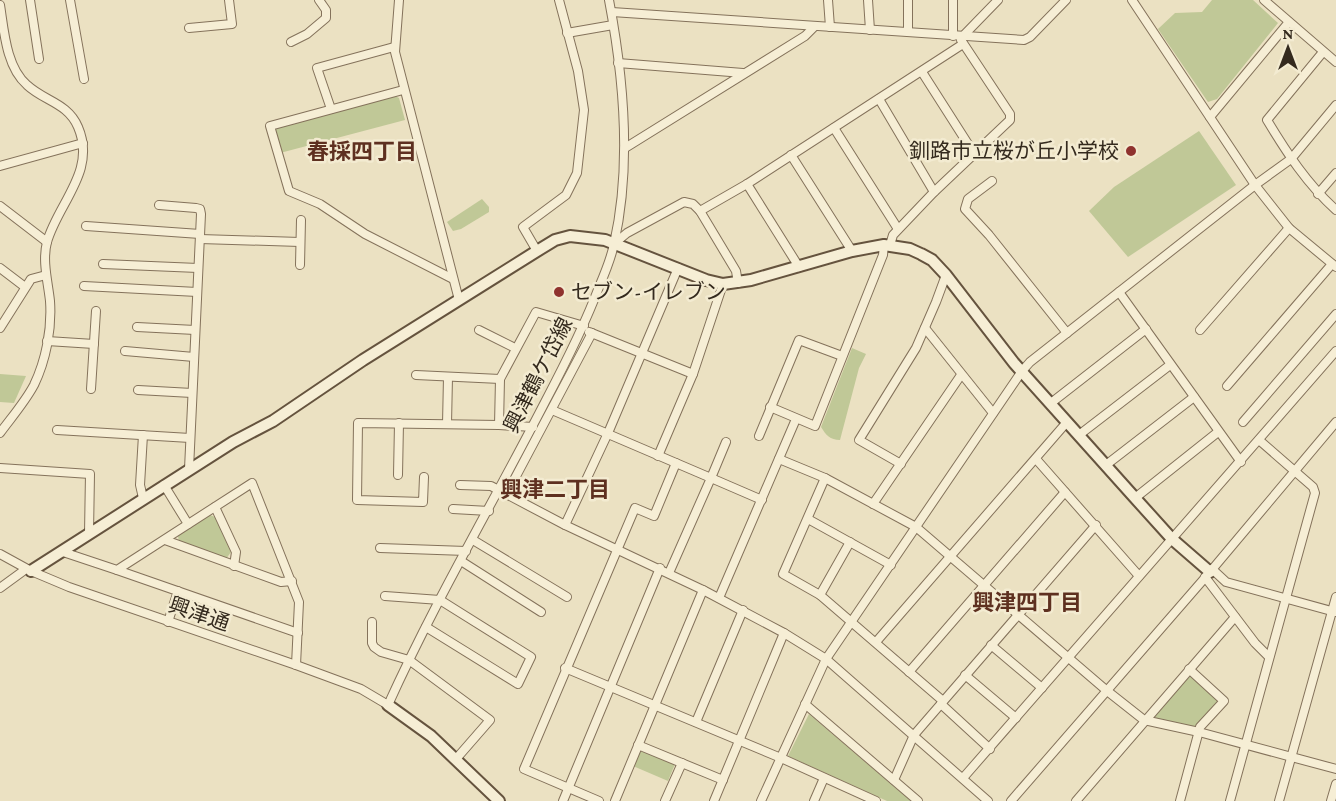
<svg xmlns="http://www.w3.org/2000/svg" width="1336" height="801" font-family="'Crimson Pro','Noto Sans JP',serif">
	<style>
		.green { fill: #c0c897 }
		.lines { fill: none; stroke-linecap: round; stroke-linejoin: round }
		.street-casing { stroke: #84725b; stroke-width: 10 }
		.secondary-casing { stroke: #65533e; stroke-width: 14 }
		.street { stroke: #f6eed5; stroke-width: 8 }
		.secondary { stroke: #f6eed5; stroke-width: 10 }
		.poi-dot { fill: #8f322e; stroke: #f3ebd1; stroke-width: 2 }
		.labels { text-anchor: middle; stroke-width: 5; stroke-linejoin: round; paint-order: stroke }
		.poi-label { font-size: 21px; fill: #342a1e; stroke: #f3ebd1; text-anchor: end }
		.street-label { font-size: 21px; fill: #342a1e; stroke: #f3ebd1 }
		.neighbourhood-label { font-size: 22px; font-weight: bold; fill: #5e3020; stroke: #f3ebd1 }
	</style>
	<rect width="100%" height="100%" fill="#ebe1c2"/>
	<!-- green -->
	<g class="green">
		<path d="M1212,0h41l25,23 -61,76 -9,3 -50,-73 17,-16 27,-1z"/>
		<path d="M395,96l4,2 6,22 -125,33 -6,-21 3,-4z"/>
		<path d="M1199,131l37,54 -108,72 -39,-46 25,-24z"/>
		<path d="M482,199l7,8v5l-28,17 -8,2 -6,-9z"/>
		<path d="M852,348l14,6 -7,14 -19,72c-10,0 -14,-5 -19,-13z"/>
		<path d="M0,374l26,2 -12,27 -14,-1z"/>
		<path d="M210,515l5,2 16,35 -5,7 -47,-17 -1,-6z"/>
		<path d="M1189,674l30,27 -26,28 -37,-10 -2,-5z"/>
		<path d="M809,714l102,87h-24l-99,-45z"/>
		<path d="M640,749l35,15 -7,17 -35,-15z"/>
	</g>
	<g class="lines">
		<!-- street casing -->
		<g class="street-casing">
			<g id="street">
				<path d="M30,0l9,59"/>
				<path d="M70,0l14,79"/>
				<path d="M399,0l-4,52 64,248"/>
				<path d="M828,0l2,27"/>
				<path d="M868,0l2,30"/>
				<path d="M1132,0l123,185 34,43 47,39"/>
				<path d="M1264,0l72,62"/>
				<path d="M0,5c4,25 6,62 27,80 17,16 41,18 51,42 19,44 -20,76 -31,115 -5,19 1,40 3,59 2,28 -4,59 -16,84 -9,17 -23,33 -34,48"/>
				<path d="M612,12l412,28 6,-3 36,-37"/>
				<path d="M189,28l43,-4 -3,-24"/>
				<path d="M908,31v-31"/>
				<path d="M567,33l46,-8"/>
				<path d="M953,36v-36"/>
				<path d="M963,36l35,-36"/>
				<path d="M291,42l16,-8 19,-16v-8l-7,-10"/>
				<path d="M1323,52l-56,68c20,33 40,64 69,90"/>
				<path d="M618,63l125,10"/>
				<path d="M922,72l53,83"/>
				<path d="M403,90l-133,36 19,65 31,13 45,30 88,45"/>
				<path d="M879,99l55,93"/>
				<path d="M331,109l-14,-41 77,-21"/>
				<path d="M1210,117l79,-95"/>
				<path d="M834,128l64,101"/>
				<path d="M625,148l180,-112 9,-9"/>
				<path d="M791,155l61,96"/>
				<path d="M0,166l83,-23"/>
				<path d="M992,181l-24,18 -3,10 24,26 78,98"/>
				<path d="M747,184l52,83"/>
				<path d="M1318,194l18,-21"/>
				<path d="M159,205l37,3 4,1 1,5 -12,255"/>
				<path d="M0,206l47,36"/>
				<path d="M700,211l47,-27 216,-140"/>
				<path d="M86,226l114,8"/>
				<path d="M200,239l100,3"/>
				<path d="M615,243l12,-10 57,-31 9,2 7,7 36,60 2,12"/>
				<path d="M890,245l3,-10 41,-43 76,-72v-6l-49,-74"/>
				<path d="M537,251l-14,-24 43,-32 11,-22 7,-63 -6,-39 -19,-71"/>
				<path d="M103,264l95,4"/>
				<path d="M300,265l1,-45"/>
				<path d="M0,268l25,19"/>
				<path d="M84,286l113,6"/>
				<path d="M1119,292l122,170"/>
				<path d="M137,327l58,3"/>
				<path d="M0,328l31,-49 15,-4"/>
				<path d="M925,328l68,85"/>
				<path d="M479,330l36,18"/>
				<path d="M1200,330l89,-102"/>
				<path d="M589,332l104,42"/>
				<path d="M47,341l47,3"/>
				<path d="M125,351l69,6"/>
				<path d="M416,375l84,4"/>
				<path d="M1227,386l105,-122"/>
				<path d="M91,389l5,-78"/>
				<path d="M138,390l54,3"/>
				<path d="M1051,403l95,-74"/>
				<path d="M770,407l45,19 68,-171 1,-10"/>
				<path d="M552,410l159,68 -42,95"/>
				<path d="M1243,422l93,-108"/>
				<path d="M447,424l1,-47"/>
				<path d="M499,425l1,-46 36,-67 48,14"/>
				<path d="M57,430l133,8"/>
				<path d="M143,435l-3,50 3,13"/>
				<path d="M1079,435l91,-70"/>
				<path d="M759,436l40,-96 43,16"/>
				<path d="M726,442l-15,36 51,22"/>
				<path d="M658,456l35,-82 30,-90"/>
				<path d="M779,459l46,19 91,49 190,163 38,30 55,12 137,37"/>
				<path d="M1036,459l103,117"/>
				<path d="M901,464l-42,-24 57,-92 20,-46 10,-27"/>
				<path d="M1106,465l88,-68"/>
				<path d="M0,468l90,6 -1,59"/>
				<path d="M398,475l1,-52"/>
				<path d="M424,477l-1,25 -66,-2 1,-77 141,2 34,2"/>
				<path d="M825,478l-42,96 37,21 123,106"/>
				<path d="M164,485l24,39"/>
				<path d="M460,485l31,1 74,39 138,65 81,43 42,26 162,142"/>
				<path d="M506,495l86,-162"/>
				<path d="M1135,498l83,-66"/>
				<path d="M873,504l88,-129"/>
				<path d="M215,507l21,45 -2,14"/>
				<path d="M453,509l36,2"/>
				<path d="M808,519l83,46"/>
				<path d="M565,525l43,-92 70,-165"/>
				<path d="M165,540l116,42 11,-1"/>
				<path d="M473,540l94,57"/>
				<path d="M380,548l86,3"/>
				<path d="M63,552l54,18 135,-87 47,119 -3,63"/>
				<path d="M0,554l31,17 38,16 227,78 65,24 27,16c47,-104 105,-202 157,-303 20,-38 39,-75 54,-115 6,-14 12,-28 15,-43 18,-79 10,-165 -5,-244"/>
				<path d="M461,561l80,51"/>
				<path d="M1212,569l14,13 109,30"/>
				<path d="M117,570l181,63"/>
				<path d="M1205,577l50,66 14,14"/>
				<path d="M0,588l26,-19"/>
				<path d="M820,595l30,-53"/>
				<path d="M385,596l55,4 91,57 -13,27 -92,-57"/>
				<path d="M719,598l77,-179"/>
				<path d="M168,622l10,-31"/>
				<path d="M372,622v21l2,4 7,5 28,8 81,60 -34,39"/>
				<path d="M876,642l191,-220"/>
				<path d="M991,645l51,43"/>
				<path d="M565,668l216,90 95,43"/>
				<path d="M909,672l156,-180"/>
				<path d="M965,675l51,43"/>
				<path d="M805,704l113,97"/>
				<path d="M941,704l49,45"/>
				<path d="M696,722l47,-112"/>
				<path d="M638,745l85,35"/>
				<path d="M963,778l373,-427"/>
				<path d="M894,780l20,-45 182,-210"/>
				<path d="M563,801l97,-233"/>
				<path d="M599,801l-75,-32 111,-261 19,8 22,-53"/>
				<path d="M615,801l88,-211"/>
				<path d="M665,801l17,-38"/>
				<path d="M714,801l70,-168"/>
				<path d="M761,801l65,-142 196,-288 8,-9 225,-177 36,-26 45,-54"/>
				<path d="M814,801l10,-23"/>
				<path d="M1011,801l199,-229 126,-150"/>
				<path d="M1076,801l159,-184"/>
				<path d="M1180,801l20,-74 24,-26 -35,-32"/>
				<path d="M1230,801l85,-308 -2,-6 -54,-47"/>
				<path d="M1279,801l57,-204"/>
				<path d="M1331,801l5,-17"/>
			</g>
		</g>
		<!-- secondary casing -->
		<g class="secondary-casing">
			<g id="secondary">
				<path d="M31,571l202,-129 40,-21 90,-61 174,-109 18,-11 15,-4 35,4 101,40 17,4 28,-4 101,-29 32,-6 26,4 11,5 11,6 14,15 68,88 121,135 37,41 38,33"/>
				<path d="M388,705l43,31 68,65"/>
			</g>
		</g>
		<!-- street -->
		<use href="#street" class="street"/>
		<!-- secondary -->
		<use href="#secondary" class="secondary"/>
	</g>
	<!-- markers -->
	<g class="poi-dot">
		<circle cx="1131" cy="151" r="6"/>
		<circle cx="559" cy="292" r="6"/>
	</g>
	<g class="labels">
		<!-- poi labels -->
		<g class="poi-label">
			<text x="1119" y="158">釧路市立桜が丘小学校</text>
			<text x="571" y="299" text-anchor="start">セブン-イレブン</text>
		</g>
		<!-- street labels -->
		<g class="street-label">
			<text transform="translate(538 375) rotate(-63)" y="7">興津鶴ケ岱線</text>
			<text transform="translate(199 614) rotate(19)" y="7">興津通</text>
		</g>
		<!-- neighbourhood labels -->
		<g class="neighbourhood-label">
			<text x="362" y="159">春採四丁目</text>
			<text x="555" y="497">興津二丁目</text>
			<text x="1027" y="610">興津四丁目</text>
		</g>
	</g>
	<!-- north arrow -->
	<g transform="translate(1288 48)" stroke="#f3ebd1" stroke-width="4.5" paint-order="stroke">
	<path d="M0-4.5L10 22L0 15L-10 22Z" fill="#342a1e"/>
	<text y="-9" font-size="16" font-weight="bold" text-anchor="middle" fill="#342a1e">N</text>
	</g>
</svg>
